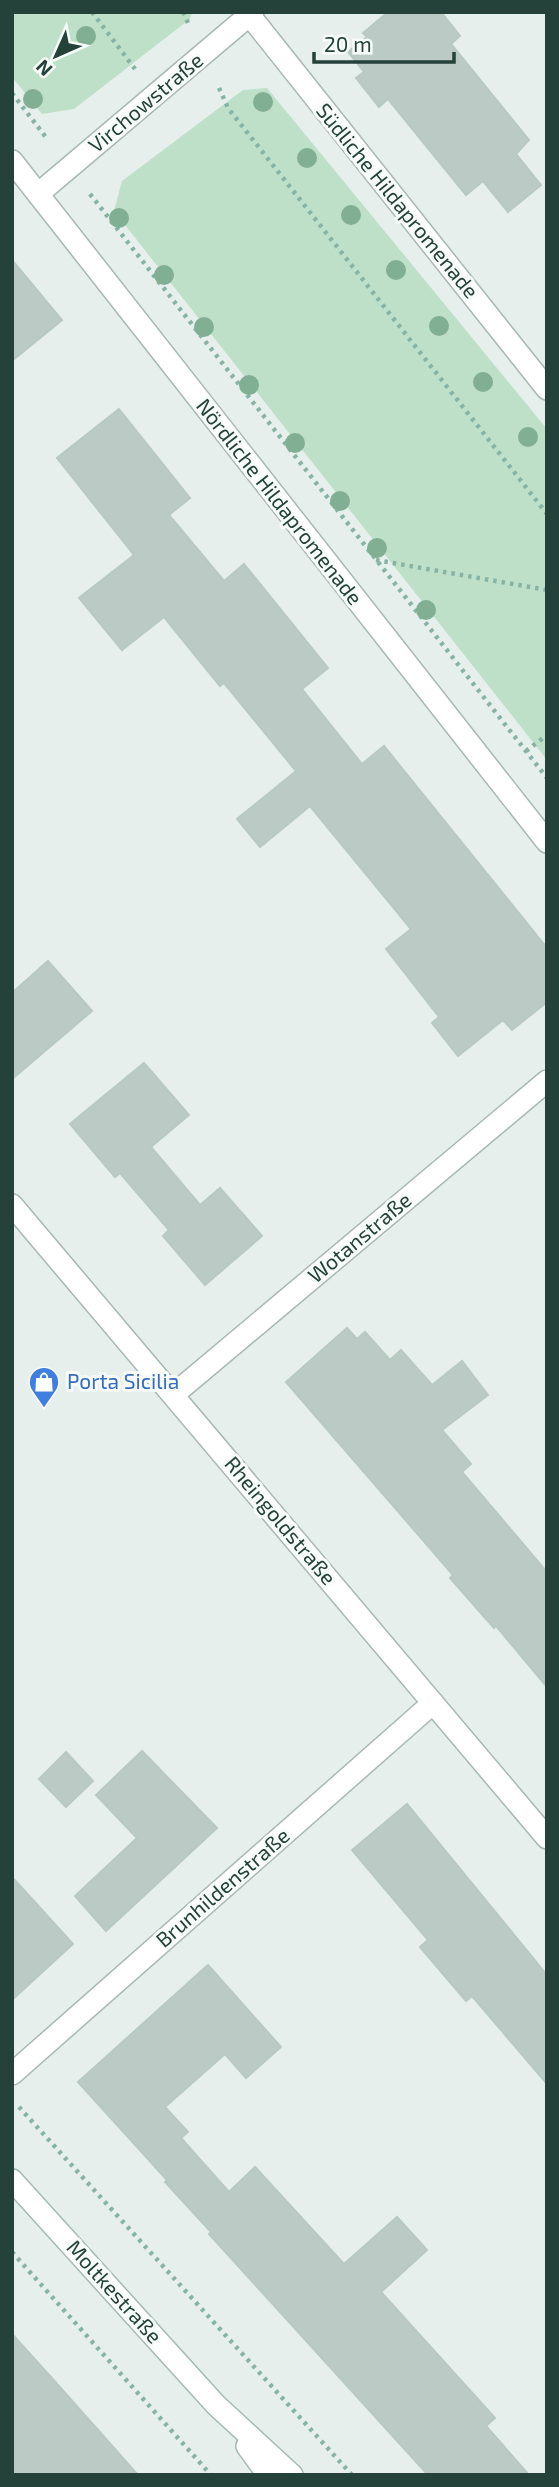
<svg xmlns="http://www.w3.org/2000/svg" width="559" height="2487" font-family="'Exo 2',sans-serif">
	<style>
		.green { fill: #bfe0c8 }
		.building { fill: #bbcac4; stroke: #b8c9c2; stroke-width: 2 }
		.lines { fill: none; stroke-linecap: round; stroke-linejoin: round }
		.minor-casing { stroke: #a8b8b2; stroke-width: 24 }
		.secondary-casing { stroke: #a4bbb3; stroke-width: 24 }
		.path { stroke: #86b3a5; stroke-width: 4.5; stroke-dasharray: 3.5 5; stroke-linecap: butt }
		.minor { stroke: #fff; stroke-width: 21 }
		.secondary { stroke: #fff; stroke-width: 21 }
		.tree { fill: #80af93 }
		.labels { text-anchor: middle; stroke-width: 6; stroke-linejoin: round; paint-order: stroke }
		.street-label { font-size: 21px; fill: #24423a; stroke: #f7fbf9 }
		.shop-label { font-size: 21px; fill: #366cbe; stroke: #f7fbf9; text-anchor: start }
	</style>
	<rect width="100%" height="100%" fill="#e6efeb"/>
	<!-- green -->
	<g class="green">
		<path d="M12,12h180l-2,7 -116,90 -32,5 -30,-37z"/>
		<path d="M267,88l280,341v331l-433,-549 8,-30 121,-91z"/>
	</g>
	<!-- building -->
	<g class="building">
		<path d="M388,12h53l19,24 -9,8 78,96 -13,14 25,31 -33,27 -25,-31 -17,14 -78,-96 -9,8 -23,-29 8,-6 -16,-20 19,-15 -4,-4z"/>
		<path d="M12,260l50,60 -50,41z"/>
		<path d="M119,409l71,89 -21,17 55,66 20,-17 84,104 -26,21 60,75 22,-18 163,202v54l-35,28 -9,-10 -45,36 -26,-33 7,-6 -53,-68 25,-20 -101,-123 -50,41 -23,-28 59,-48 -72,-88 -4,3 -56,-69 -42,33 -43,-52 55,-43 -77,-97z"/>
		<path d="M48,961l44,50 -80,68v-86z"/>
		<path d="M144,1063l45,52 -38,32 49,58 20,-17 42,48 -57,49 -42,-49 6,-6 -49,-57 -5,4 -45,-53z"/>
		<path d="M347,1328l10,11 8,-7 25,28 11,-10 31,35 30,-24 26,34 -46,35 29,34 -9,8 85,100v115l-51,-61 -2,2 -44,-50 3,-3 -167,-193z"/>
		<path d="M142,1751l75,77 -111,103 -31,-35 62,-58 -41,-43z"/>
		<path d="M66,1752l27,29 -27,26 -27,-28z"/>
		<path d="M407,1804l140,171v109l-75,-88 -6,5 -46,-54 8,-7 -76,-90z"/>
		<path d="M12,1877l61,67 -61,56z"/>
		<path d="M208,1965l73,82 -35,31 -21,-24 -60,53 23,25 -7,6 48,54 26,-25 89,97 53,-47 30,33 -46,42 114,126 -9,8 43,49h-101l-219,-241 2,-2 -46,-50 2,-2 -89,-98z"/>
		<path d="M12,2334l47,52 79,89h-126z"/>
	</g>
	<g class="lines">
		<!-- minor casing -->
		<g class="minor-casing">
			<g id="minor">
				<path d="M247,12l300,377"/>
				<path d="M12,161l535,681"/>
				<path d="M38,194l215,-182"/>
				<path d="M12,1205l535,633"/>
				<path d="M173,1395l374,-314"/>
				<path d="M12,2074l421,-371"/>
			</g>
		</g>
		<!-- secondary casing -->
		<g class="secondary-casing">
			<g id="secondary">
				<path d="M12,2180l204,225 76,70"/>
				<path d="M247,2446l21,29"/>
			</g>
		</g>
		<!-- path -->
		<g class="path">
			<path d="M92,12l43,57"/>
			<path d="M183,12l5,11"/>
			<path d="M219,88l9,20 319,406"/>
			<path d="M12,93l36,47"/>
			<path d="M90,194l457,584"/>
			<path d="M376,560l171,30"/>
			<path d="M526,751l21,-16"/>
			<path d="M19,2107l333,368"/>
			<path d="M12,2252l199,223"/>
		</g>
		<!-- minor -->
		<use href="#minor" class="minor"/>
		<!-- secondary -->
		<use href="#secondary" class="secondary"/>
	</g>
	<!-- trees -->
	<g class="tree">
		<circle cx="86" cy="36" r="10"/>
		<circle cx="33" cy="99" r="10"/>
		<circle cx="263" cy="102" r="10"/>
		<circle cx="307" cy="158" r="10"/>
		<circle cx="351" cy="215" r="10"/>
		<circle cx="119" cy="218" r="10"/>
		<circle cx="396" cy="270" r="10"/>
		<circle cx="164" cy="275" r="10"/>
		<circle cx="439" cy="326" r="10"/>
		<circle cx="204" cy="327" r="10"/>
		<circle cx="483" cy="382" r="10"/>
		<circle cx="249" cy="385" r="10"/>
		<circle cx="528" cy="437" r="10"/>
		<circle cx="295" cy="443" r="10"/>
		<circle cx="340" cy="501" r="10"/>
		<circle cx="377" cy="548" r="10"/>
		<circle cx="426" cy="610" r="10"/>
	</g>
	<!-- icons -->
	<defs>
		<g id="shop-pin" transform="scale(1.575)"><path d="M0 17L-7.5 6A9.5 9.5 0 1 1 7.5 6Z" fill="#3f7fe0" stroke="#f7fbf9"/><path d="M-5-2.5h2.3a2.7 3.5 0 0 1 5.4 0H5L5.5 6h-11ZM-1.5-2.5h3a1.5 2.3 0 0 0-3 0Z" fill="#fff"/></g>
	</defs>
	<g fill-rule="evenodd">
		<use href="#shop-pin" x="44" y="1382"/>
	</g>
	<g class="labels">
		<!-- street labels -->
		<g class="street-label">
			<text transform="translate(146 103) rotate(-40)" y="7">Virchowstraße</text>
			<text transform="translate(397 201) rotate(51)" y="7">Südliche Hildapromenade</text>
			<text transform="translate(279 502) rotate(52)" y="7">Nördliche Hildapromenade</text>
			<text transform="translate(360 1238) rotate(-40)" y="7">Wotanstraße</text>
			<text transform="translate(280 1521) rotate(50)" y="7">Rheingoldstraße</text>
			<text transform="translate(223 1888) rotate(-41)" y="7">Brunhildenstraße</text>
			<text transform="translate(114 2292) rotate(48)" y="7">Moltkestraße</text>
		</g>
		<!-- shop labels -->
		<g class="shop-label">
			<text x="67" y="1389">Porta Sicilia</text>
		</g>
	</g>
	<!-- border -->
	<rect width="559" height="2487" fill="none" stroke="#24423a" stroke-width="28"/>
	<!-- north arrow -->
	<g transform="translate(56 56) rotate(225)" stroke="#f7fbf9" stroke-width="5" paint-order="stroke">
	<path d="M0-5L12 26L0 18L-12 26Z" fill="#24423a"/>
	<text y="-10" font-size="19" font-weight="bold" text-anchor="middle" fill="#24423a">N</text>
	</g>
	<!-- scale -->
	<path d="M314 52v10h140v-10" fill="none" stroke="#24423a" stroke-width="3.5"/>
	<text x="324" y="52" font-size="21" fill="#24423a" stroke="#f7fbf9" stroke-width="5" paint-order="stroke">20 m</text>
</svg>
